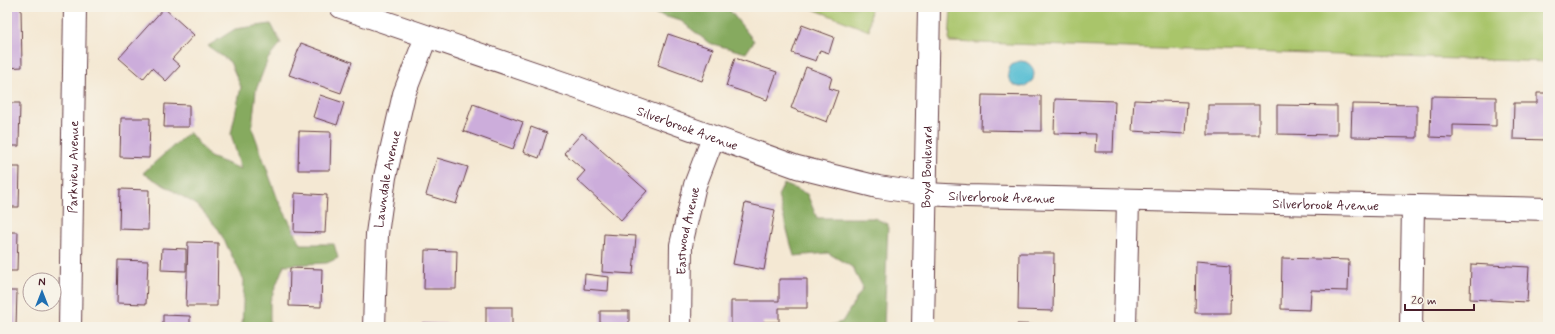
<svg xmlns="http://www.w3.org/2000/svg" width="1555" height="334" font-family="Mynerve,sans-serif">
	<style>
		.green { fill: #a9c56b; stroke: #7a724b }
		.forest { fill: #86aa5f; stroke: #686445 }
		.water { fill: #55bdd3; stroke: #506e7f }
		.building { fill: #ccaddb }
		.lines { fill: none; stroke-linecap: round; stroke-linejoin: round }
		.street-casing { stroke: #643d44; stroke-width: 24 }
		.secondary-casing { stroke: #643d44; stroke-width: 24 }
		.street { stroke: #fff; stroke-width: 22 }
		.secondary { stroke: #fff; stroke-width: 22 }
		.labels { text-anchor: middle; stroke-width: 3; stroke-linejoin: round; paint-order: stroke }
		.street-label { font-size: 13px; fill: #4a1f2b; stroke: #f7f3e8 }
	</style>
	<rect width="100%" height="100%" fill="#f7f3e8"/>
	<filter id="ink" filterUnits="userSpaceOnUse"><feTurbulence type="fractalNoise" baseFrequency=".025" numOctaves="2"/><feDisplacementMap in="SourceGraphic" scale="8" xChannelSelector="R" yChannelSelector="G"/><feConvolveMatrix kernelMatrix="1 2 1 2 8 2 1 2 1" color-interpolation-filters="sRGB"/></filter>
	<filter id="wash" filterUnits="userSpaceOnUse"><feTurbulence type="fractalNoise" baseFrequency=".012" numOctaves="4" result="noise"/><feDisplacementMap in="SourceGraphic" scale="16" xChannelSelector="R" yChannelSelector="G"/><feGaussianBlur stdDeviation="0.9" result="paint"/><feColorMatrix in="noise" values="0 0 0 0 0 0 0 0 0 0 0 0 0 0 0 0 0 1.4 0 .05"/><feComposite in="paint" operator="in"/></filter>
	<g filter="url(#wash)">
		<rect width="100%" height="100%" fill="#f4e8d3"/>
		<!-- green -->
		<g class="green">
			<path d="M808,7h63l-2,24z"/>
			<path d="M951,7h597v55l-599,-20z"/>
		</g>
		<!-- forest -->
		<g class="forest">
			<path d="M643,7h84l27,34 -8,12 -37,-10 -28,-22 -25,-7z"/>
			<path d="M271,24l10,19 -13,16 -12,31 -4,38 26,72 23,44h33l4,14 -11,5 -43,2 -14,36v26h-28l2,-47 -25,-50 -22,-25 -54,-32 46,-41 21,25 31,12 -10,-35 10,-47 -11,-25 -22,-16 27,-17z"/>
			<path d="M784,184l23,10 10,24h57l14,6 -4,103h-59l17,-5 21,-34 -11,-21 -24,-14 -34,3 -16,-60z"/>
		</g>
		<!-- water -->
		<circle class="water" cx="1021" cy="74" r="13"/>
		<g id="blocks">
			<!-- building -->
			<g class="building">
				<path d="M7,7h14l1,60 -15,1z"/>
				<path d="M499,7h13l-2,4z"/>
				<path d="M164,8l30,27 -22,24 8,7 -14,15 -14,-13 -9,11 -24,-21z"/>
				<path d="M802,25l32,12 -5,16 -9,-3 -4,11 -24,-8z"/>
				<path d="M668,34l45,15 -11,32 -44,-16z"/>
				<path d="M301,43l51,19 -11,31 -52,-18z"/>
				<path d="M735,58l42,14 -10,28 -41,-14z"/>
				<path d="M806,67l26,10 -3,11 9,3 -11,31 -36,-14z"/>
				<path d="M1537,93h11v47l-35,-1 1,-36h23z"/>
				<path d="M320,95l24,8 -7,22 -24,-8z"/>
				<path d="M982,95l59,1v35l-60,-1z"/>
				<path d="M1431,96l65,1v29l-43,-1v13l-23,-1z"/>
				<path d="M1055,99l60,2 -2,51h-18l1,-18 -42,-1z"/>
				<path d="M1134,100l53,2 -2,32 -53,-3z"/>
				<path d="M7,103h13l-1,43h-12z"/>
				<path d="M165,104l24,1v22h-25z"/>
				<path d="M473,104l50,18 -10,27 -50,-18z"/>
				<path d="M1352,104l65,1v33l-66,-1z"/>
				<rect x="1208" y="105" width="51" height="30"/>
				<path d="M1277,105l60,1v29l-60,-1z"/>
				<path d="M121,118h29l-1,40 -29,-1z"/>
				<path d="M531,127l16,6 -8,25 -16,-6z"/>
				<path d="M299,131l32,1 -1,38h-32z"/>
				<path d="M582,133l65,58 -26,29 -44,-40 8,-9 -21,-18z"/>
				<path d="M437,158l31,9 -12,37 -30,-9z"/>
				<path d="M7,167h13l-1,40h-12z"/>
				<path d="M120,189l29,1 -1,40 -29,-1z"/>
				<path d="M295,193l32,2 -2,38 -31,-1z"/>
				<path d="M745,203l30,7 -11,60 -31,-6z"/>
				<path d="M7,232h11l-1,39h-10z"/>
				<path d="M604,234l32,2 -3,38 -31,-2z"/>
				<path d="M188,242l30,1 -1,63h-31z"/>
				<path d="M162,248l24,1v22l-25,-1z"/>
				<path d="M425,250l32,1 -1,38h-32z"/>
				<path d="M1019,253h35l-1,58 -35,-1z"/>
				<path d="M1282,258l67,2 -1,31 -37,-1 -1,20 -29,-1z"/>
				<path d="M118,260l30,1 -2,43 -29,-1z"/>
				<path d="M1196,261l35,3 -1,49h-35z"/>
				<path d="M1471,264l58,3 -2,35 -57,-3z"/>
				<path d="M290,268l32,1 -1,38 -32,-1z"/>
				<path d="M585,274l24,3 -1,14 -24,-2z"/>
				<path d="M779,279h28v29h-28v14h-16v5h-32v-26h48z"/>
				<path d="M7,291h10l-1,36h-9z"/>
				<rect x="486" y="307" width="26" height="20"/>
				<rect x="600" y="311" width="29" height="16"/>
				<path d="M163,315l27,1v11h-27z"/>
				<path d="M422,323l32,1v3h-32z"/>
				<path d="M1017,324l36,1v2h-36z"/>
			</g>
		</g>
	</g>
	<g filter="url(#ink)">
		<use href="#blocks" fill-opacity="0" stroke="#643d44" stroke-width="1"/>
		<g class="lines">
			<!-- street casing -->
			<g class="street-casing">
				<g id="street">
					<path id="s1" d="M341,7l234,80 222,80 81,20 48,7 40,2 582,13"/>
					<path id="s2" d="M70,327l5,-320"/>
					<path id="s3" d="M374,327l3,-93 8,-57 19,-83 22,-57"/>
					<path id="s4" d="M680,327l1,-82 14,-60 18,-47"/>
					<path d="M1125,327l3,-127"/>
					<path d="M1411,327l2,-121"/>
				</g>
			</g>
			<!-- secondary casing -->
			<g class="secondary-casing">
				<g id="secondary">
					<path id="s5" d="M923,327l6,-320"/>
				</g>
			</g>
			<!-- street -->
			<use href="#street" class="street"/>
			<!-- secondary -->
			<use href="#secondary" class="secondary"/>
		</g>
	</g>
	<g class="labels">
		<!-- street labels -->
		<g class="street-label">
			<text dy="5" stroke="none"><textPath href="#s1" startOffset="367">Silverbrook Avenue</textPath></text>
			<text dy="5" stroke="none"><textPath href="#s2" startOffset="160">Parkview Avenue</textPath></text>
			<text dy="5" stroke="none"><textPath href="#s5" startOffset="160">Boyd Boulevard</textPath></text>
			<text dy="5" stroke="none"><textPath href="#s3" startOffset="149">Lawndale Avenue</textPath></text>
			<text dy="5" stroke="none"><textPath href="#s1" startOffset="691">Silverbrook Avenue</textPath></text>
			<text dy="5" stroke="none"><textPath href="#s1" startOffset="1015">Silverbrook Avenue</textPath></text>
			<text dy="5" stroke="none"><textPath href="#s4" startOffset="97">Eastwood Avenue</textPath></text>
		</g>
	</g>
	<!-- margin -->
	<rect width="1555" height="334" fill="none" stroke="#f7f3e8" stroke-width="24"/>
	<!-- north arrow -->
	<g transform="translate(42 292)"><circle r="19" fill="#f7f3e8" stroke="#b29e9c"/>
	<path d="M0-3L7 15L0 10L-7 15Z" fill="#1f6fb2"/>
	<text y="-6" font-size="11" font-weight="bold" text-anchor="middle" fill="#4a1f2b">N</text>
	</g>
	<!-- scale -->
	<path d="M1405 304v6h69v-6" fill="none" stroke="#4a1f2b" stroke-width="2"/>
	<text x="1411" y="304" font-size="12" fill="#4a1f2b" stroke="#f7f3e8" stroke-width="3" paint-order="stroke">20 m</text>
</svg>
